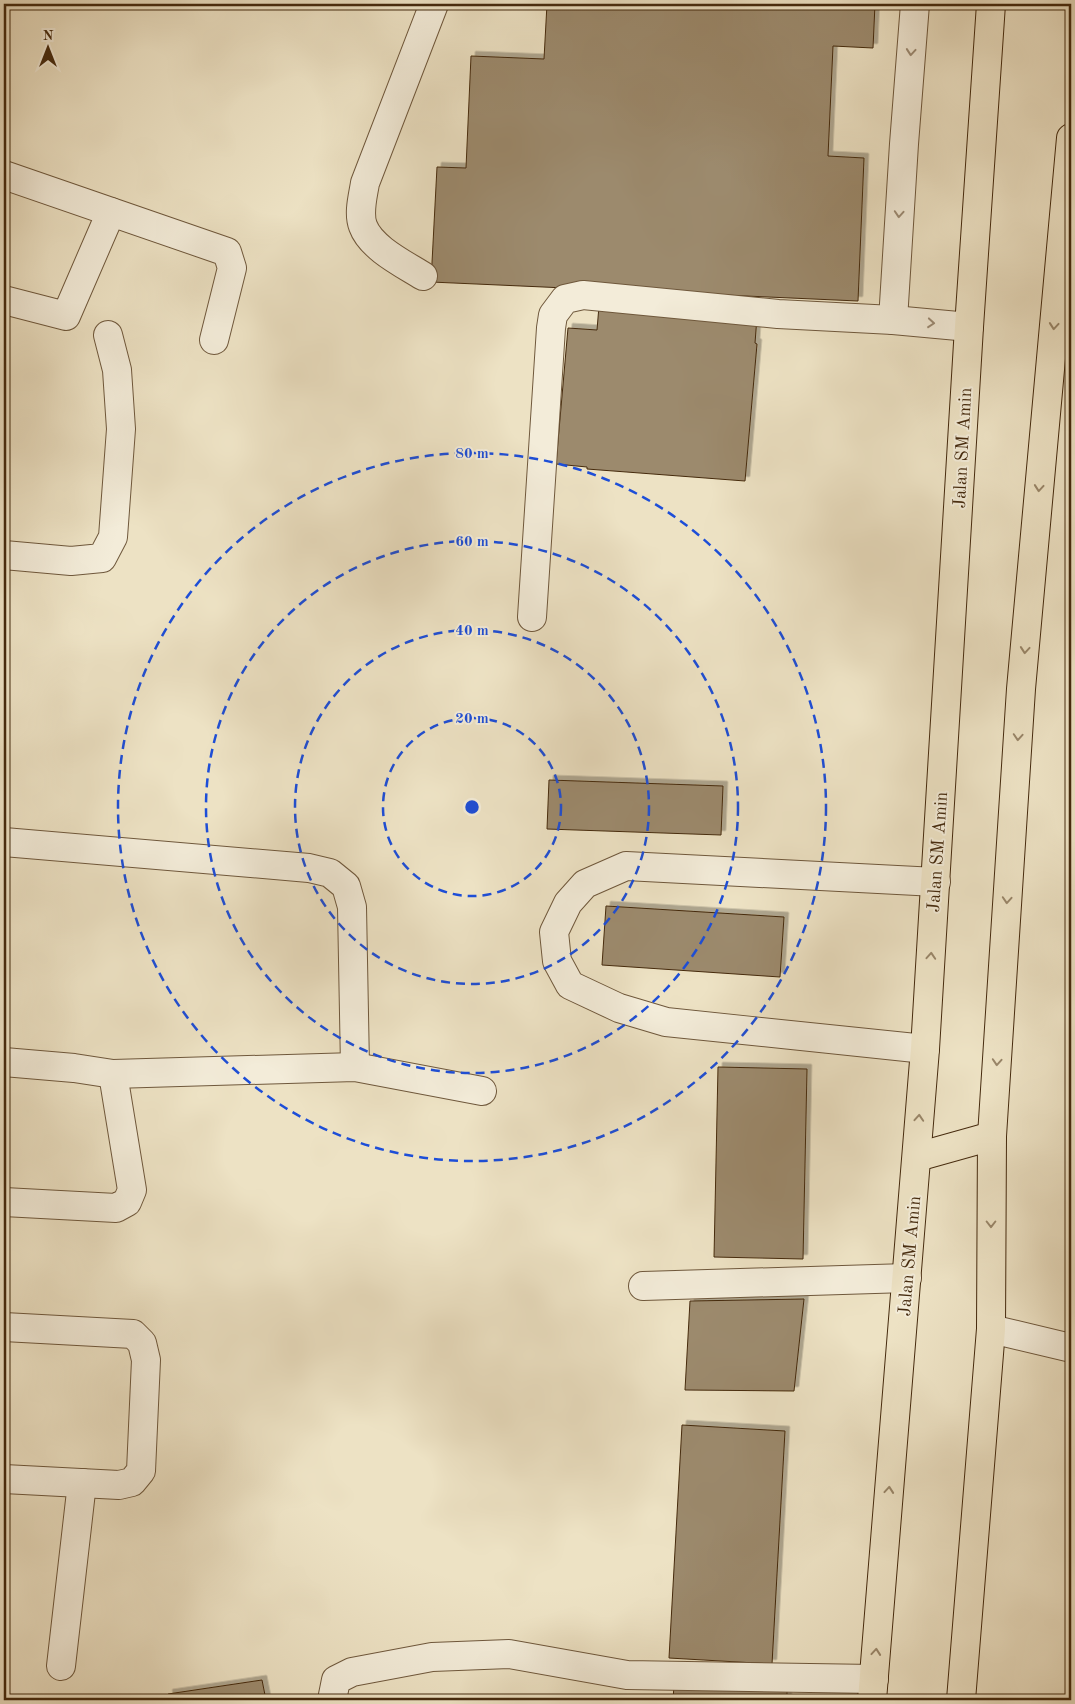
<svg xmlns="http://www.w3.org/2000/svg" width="1075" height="1704" font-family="'Old Standard TT',serif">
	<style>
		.building { fill: #9c8a6d; stroke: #452a0e; filter: url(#shadow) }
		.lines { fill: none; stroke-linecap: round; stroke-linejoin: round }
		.minor-casing { stroke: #6f583c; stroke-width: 30 }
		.major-casing { stroke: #452a0e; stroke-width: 30 }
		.minor { stroke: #f3ecd9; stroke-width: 28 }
		.major { stroke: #ede2c4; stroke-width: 28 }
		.oneway { stroke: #9c8b74 }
		.oneway2 { stroke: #998669 }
		.ring { fill: none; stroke: #1d4ed8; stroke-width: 2.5; stroke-dasharray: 9 6 }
		.labels { text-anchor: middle; stroke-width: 4; stroke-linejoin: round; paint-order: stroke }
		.street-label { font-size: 18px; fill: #452a0e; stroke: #f3ecd9 }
		.centre { fill: #1d4ed8; stroke: #f3ecd9; stroke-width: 2.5 }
		.ring-label { font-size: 15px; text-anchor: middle; font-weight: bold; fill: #1d4ed8; stroke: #f3ecd9; stroke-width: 4; stroke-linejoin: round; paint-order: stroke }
	</style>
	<defs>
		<filter id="shadow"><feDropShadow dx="4.5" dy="-4.5" stdDeviation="0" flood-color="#0004"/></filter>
	</defs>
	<rect width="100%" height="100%" fill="#ede2c4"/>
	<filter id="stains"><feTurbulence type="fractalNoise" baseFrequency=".004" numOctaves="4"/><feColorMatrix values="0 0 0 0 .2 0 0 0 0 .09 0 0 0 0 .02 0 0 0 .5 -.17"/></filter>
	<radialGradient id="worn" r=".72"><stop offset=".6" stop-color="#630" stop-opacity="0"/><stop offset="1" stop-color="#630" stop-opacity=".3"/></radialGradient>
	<!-- building -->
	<g class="building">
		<path d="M547,4h328l-2,44 -40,-2 -5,110 36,2 -6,143 -427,-19 6,-115 29,1 5,-112 73,3z"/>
		<path d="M599,306l158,11 -2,26 2,1 -12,137 -158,-12v-2l-31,-3 12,-136 29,2z"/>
		<path d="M549,780l174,6 -2,49 -174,-6z"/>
		<path d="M606,906l178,11 -4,60 -178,-12z"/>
		<path d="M718,1067l89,2 -4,190 -89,-2z"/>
		<path d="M804,1299l-10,92 -109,-1 5,-89z"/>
		<path d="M682,1425l103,6 -13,233 -103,-6z"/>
		<path d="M262,1680l4,20h-97l-1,-6z"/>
		<path d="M674,1685h113v15h-114z"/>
	</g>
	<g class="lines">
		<!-- minor casing -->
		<g class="minor-casing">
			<g id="minor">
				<path d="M4,175l223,77 5,16 -18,72"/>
				<path d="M423,276c-19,-12 -52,-28 -60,-50 -5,-13 0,-30 2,-43l69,-179"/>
				<path d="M4,300l62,16 45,-104"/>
				<path d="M893,320l11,-176 11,-140"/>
				<path d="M4,555l67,6 31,-3 11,-21 8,-108 -4,-59 -9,-35"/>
				<path d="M532,617l19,-289 2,-13 12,-16 18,-4 195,19 115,6 76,7"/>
				<path d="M4,842l305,26 21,5 16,13 6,21 3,160"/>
				<path d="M925,1049l-259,-27 -47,-14 -49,-23 -13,-24 -3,-29 14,-29 17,-19 41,-18 310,16"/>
				<path d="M4,1062l70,6 39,6 242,-7 127,24"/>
				<path d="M4,1202l112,6 11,-6 5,-12 -19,-116"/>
				<path d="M643,1286l264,-8"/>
				<path d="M4,1327l129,7 9,9 4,17 -5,111 -9,11 -13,3 -115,-6"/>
				<path d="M991,1329l80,19"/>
				<path d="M61,1666l21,-183"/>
				<path d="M332,1700l4,-20 16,-8 80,-15 77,-3 118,21 247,4"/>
			</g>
		</g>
		<!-- major casing -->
		<g class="major-casing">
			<g id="major">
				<path d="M917,1157l75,-21"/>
				<path d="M872,1700l53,-651 44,-722 22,-323"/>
				<path d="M961,1700l30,-371 1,-193 29,-447 50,-551"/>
			</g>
		</g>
		<!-- minor -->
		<use href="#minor" class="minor"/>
		<!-- major -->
		<use href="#major" class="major"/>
	</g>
	<!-- one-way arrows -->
	<defs><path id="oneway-chevron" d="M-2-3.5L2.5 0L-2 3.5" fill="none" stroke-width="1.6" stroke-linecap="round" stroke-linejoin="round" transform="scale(1.25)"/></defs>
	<g class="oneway">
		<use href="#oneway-chevron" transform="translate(911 52) rotate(95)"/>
		<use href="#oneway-chevron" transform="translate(899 214) rotate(94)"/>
		<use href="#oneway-chevron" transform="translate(931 323) rotate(5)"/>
	</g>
	<g class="oneway2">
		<use href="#oneway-chevron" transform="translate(1054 326) rotate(95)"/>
		<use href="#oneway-chevron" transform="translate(1039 488) rotate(95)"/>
		<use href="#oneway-chevron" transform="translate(1025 650) rotate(95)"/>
		<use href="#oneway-chevron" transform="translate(1018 737) rotate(94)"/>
		<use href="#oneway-chevron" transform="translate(1007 900) rotate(94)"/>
		<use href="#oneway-chevron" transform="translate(931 956) rotate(-86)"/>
		<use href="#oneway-chevron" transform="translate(997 1062) rotate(94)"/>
		<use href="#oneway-chevron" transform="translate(919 1118) rotate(-86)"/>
		<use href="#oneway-chevron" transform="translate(991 1224) rotate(90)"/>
		<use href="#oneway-chevron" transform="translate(889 1490) rotate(-85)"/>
		<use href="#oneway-chevron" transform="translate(876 1652) rotate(-85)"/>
	</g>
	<!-- distance rings -->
	<g class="ring">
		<circle cx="472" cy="807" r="89"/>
		<circle cx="472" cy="807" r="177"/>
		<circle cx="472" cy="807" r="266"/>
		<circle cx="472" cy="807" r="354"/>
	</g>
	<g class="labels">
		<!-- street labels -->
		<g class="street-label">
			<text transform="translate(962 448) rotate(-87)" y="6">Jalan SM Amin</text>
			<text transform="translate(937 852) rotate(-86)" y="6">Jalan SM Amin</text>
			<text transform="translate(909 1256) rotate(-85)" y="6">Jalan SM Amin</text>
		</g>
	</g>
	<circle cx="472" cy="807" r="8" class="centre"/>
	<g class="ring-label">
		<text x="472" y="458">80 m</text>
		<text x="472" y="546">60 m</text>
		<text x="472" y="635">40 m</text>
		<text x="472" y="723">20 m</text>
	</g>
	<!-- margin -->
	<rect width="1075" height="1704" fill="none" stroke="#ede2c4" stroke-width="20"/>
	<rect x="5" y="5" width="1065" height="1694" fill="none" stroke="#452a0e" stroke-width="2.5"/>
	<rect x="10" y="10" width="1055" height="1684" fill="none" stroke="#452a0e"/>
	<!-- north arrow -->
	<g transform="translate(48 48)" stroke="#f3ecd9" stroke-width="4" paint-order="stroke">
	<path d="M0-4L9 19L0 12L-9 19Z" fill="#452a0e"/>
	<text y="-8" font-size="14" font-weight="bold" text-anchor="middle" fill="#452a0e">N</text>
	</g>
	<rect width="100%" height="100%" filter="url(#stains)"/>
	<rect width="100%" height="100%" fill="url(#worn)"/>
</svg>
